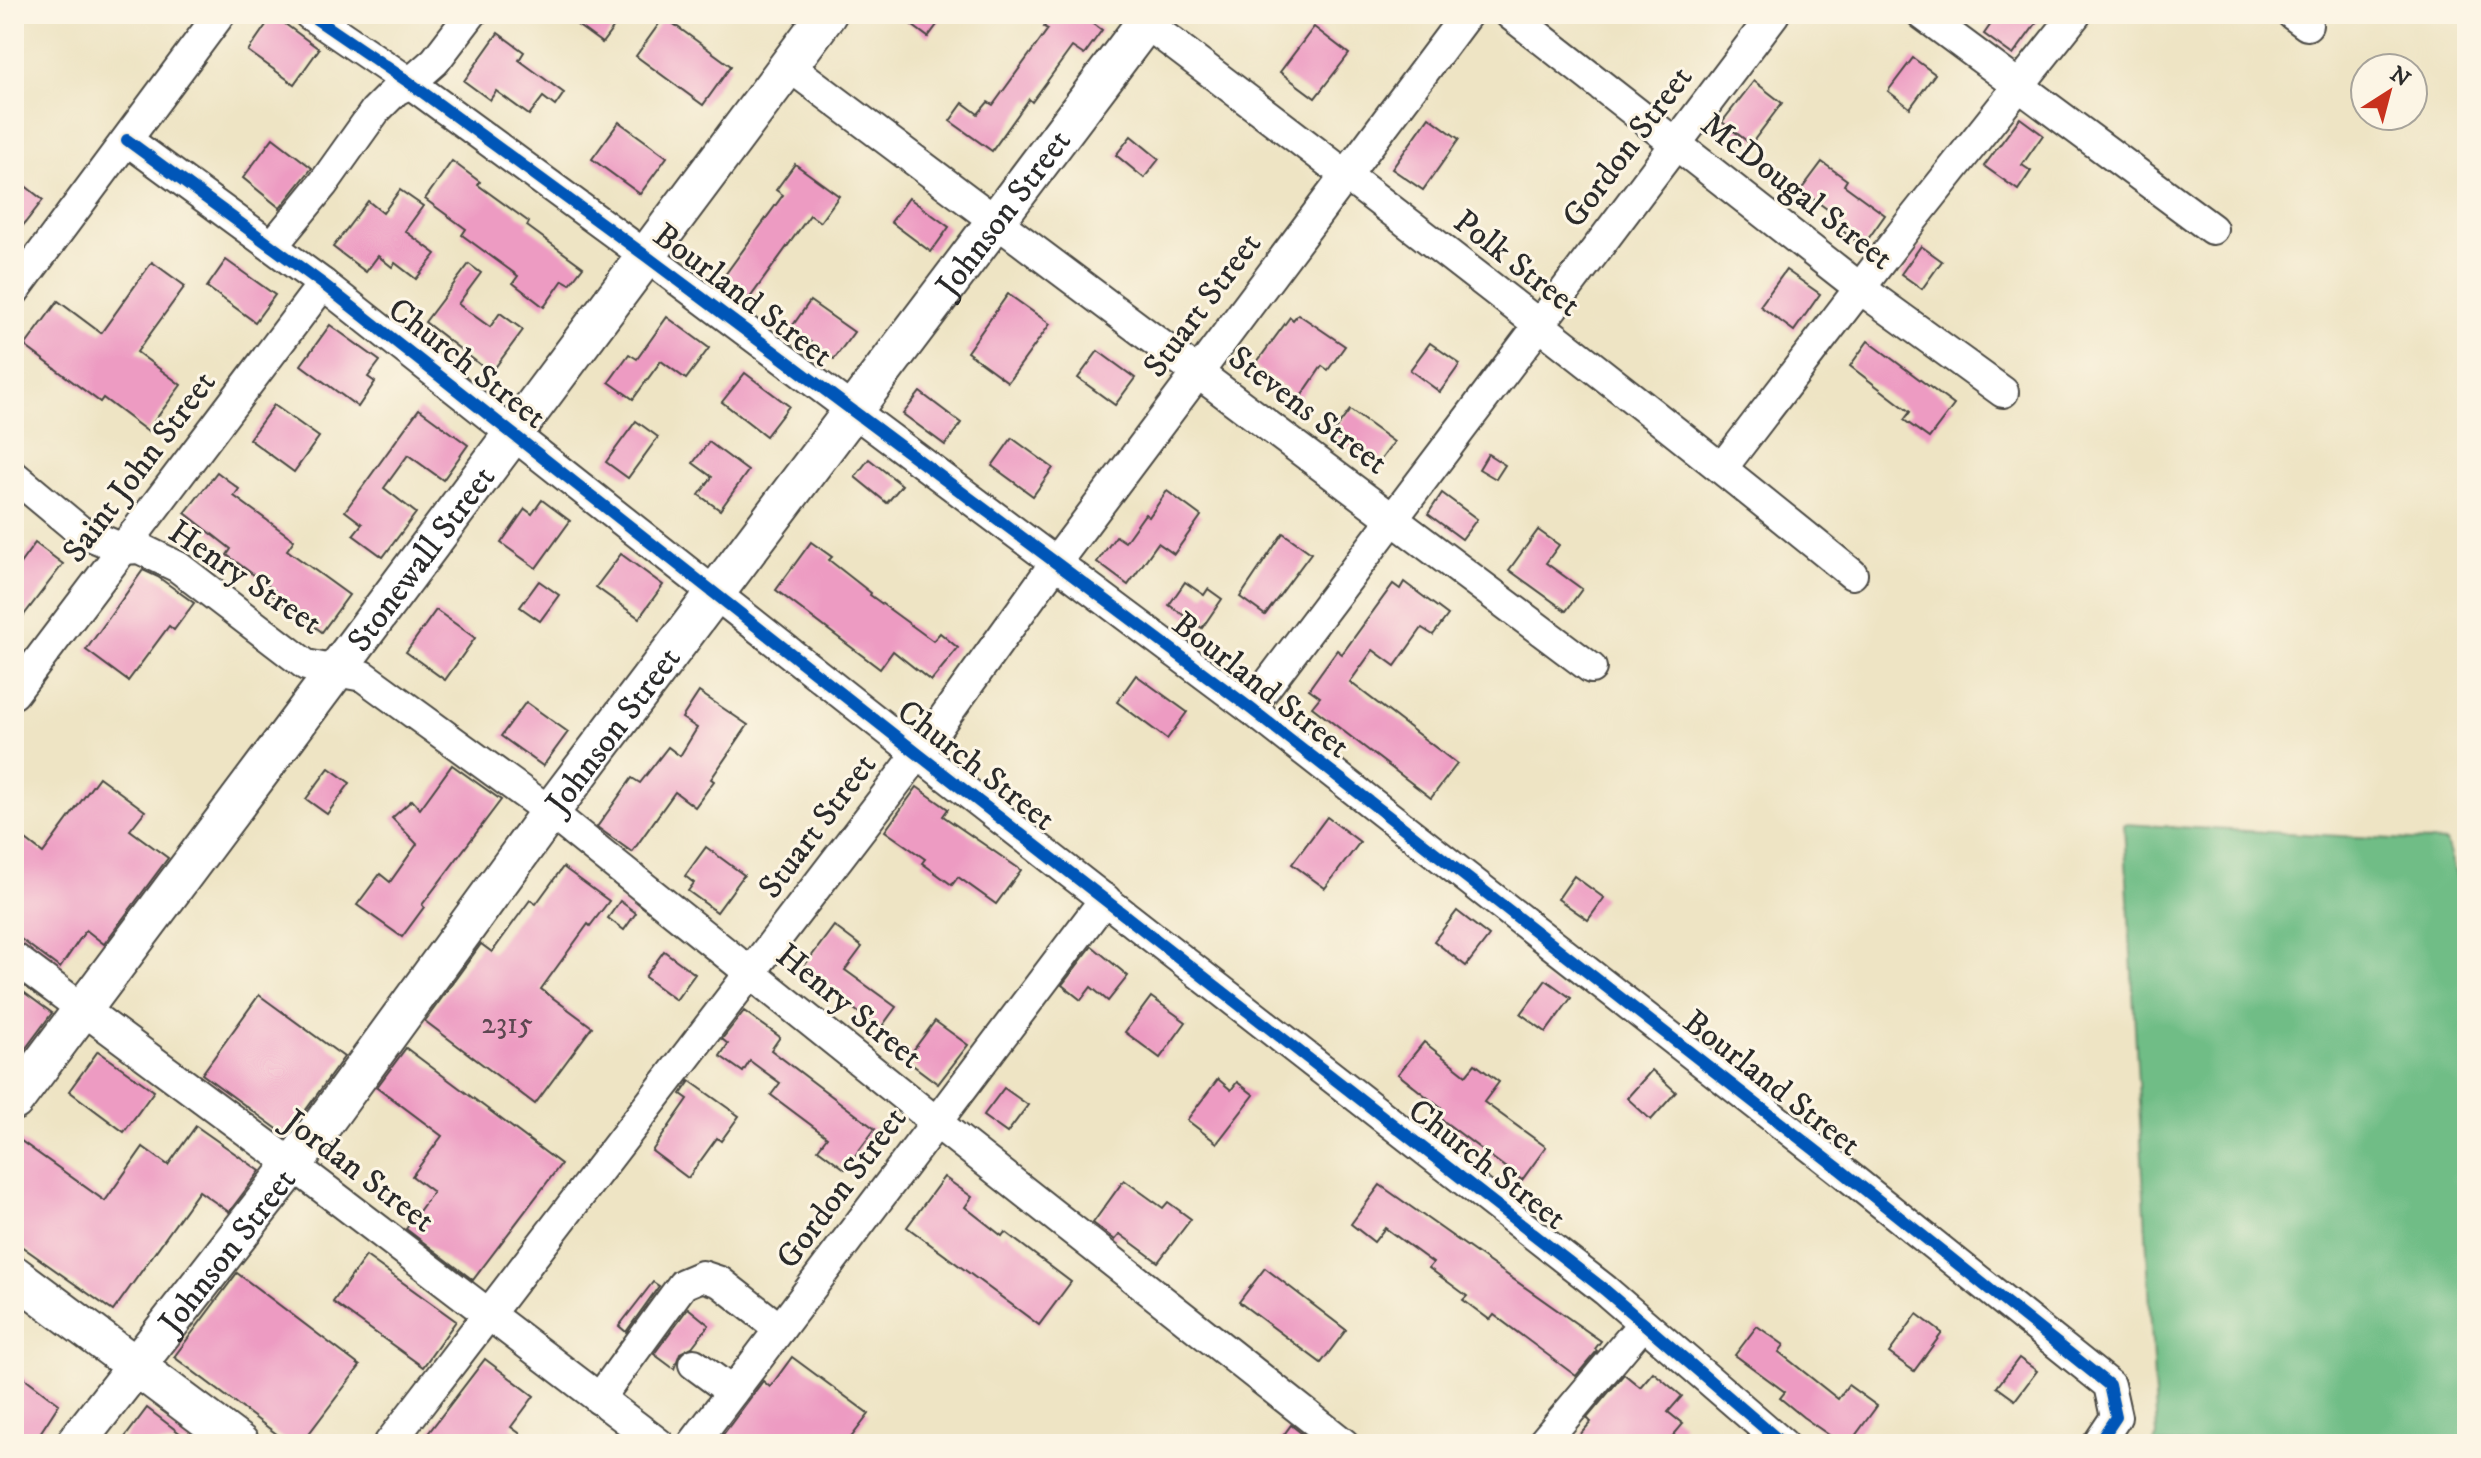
<svg xmlns="http://www.w3.org/2000/svg" width="2481" height="1458" font-family="'IM FELL DW Pica',serif">
	<style>
		.forest { fill: #70bd86; stroke: #4e7458; stroke-width: 2 }
		.building { fill: #ed9bc2 }
		.lines { fill: none; stroke-linecap: round; stroke-linejoin: round }
		.minor-casing { stroke: #484742; stroke-width: 34 }
		.major-casing { stroke: #484742; stroke-width: 42 }
		.minor { stroke: #fff; stroke-width: 30 }
		.major { stroke: #fff; stroke-width: 38 }
		.cycleway-casing { stroke: #fcf5e5; stroke-width: 17 }
		.cycleway { stroke: #0057b8; stroke-width: 12 }
		.labels { text-anchor: middle; stroke-width: 6; stroke-linejoin: round; paint-order: stroke }
		.number-label { font-size: 30px; fill: #5c4751 }
		.street-label { font-size: 34px; fill: #2b2b2b; stroke: #fcf5e5 }
	</style>
	<rect width="100%" height="100%" fill="#fcf5e5"/>
	<filter id="ink" filterUnits="userSpaceOnUse"><feTurbulence type="fractalNoise" baseFrequency=".0125" numOctaves="2"/><feDisplacementMap in="SourceGraphic" scale="16" xChannelSelector="R" yChannelSelector="G"/><feConvolveMatrix kernelMatrix="1 2 1 2 8 2 1 2 1" color-interpolation-filters="sRGB"/></filter>
	<filter id="wash" filterUnits="userSpaceOnUse"><feTurbulence type="fractalNoise" baseFrequency=".006" numOctaves="4" result="noise"/><feDisplacementMap in="SourceGraphic" scale="32" xChannelSelector="R" yChannelSelector="G"/><feGaussianBlur stdDeviation="1.8" result="paint"/><feColorMatrix in="noise" values="0 0 0 0 0 0 0 0 0 0 0 0 0 0 0 0 0 1.4 0 .05"/><feComposite in="paint" operator="in"/></filter>
	<g filter="url(#wash)">
		<rect width="100%" height="100%" fill="#eee4c4"/>
		<!-- forest -->
		<path class="forest" d="M2124,824l322,18 21,68v534h-314l4,-8z"/>
		<g id="blocks">
			<!-- building -->
			<g class="building">
				<path d="M562,14h34l18,13 -12,16z"/>
				<path d="M897,14h48l-17,23z"/>
				<path d="M1053,14h27l22,16 -18,25 -12,-8 -40,55 -3,-3 -37,52 -42,-30 13,-18 15,11 10,-12 5,3 55,-76 -4,-2z"/>
				<path d="M1998,14h45l-30,41 -29,-21z"/>
				<path d="M273,15l46,34 -25,35 -46,-33z"/>
				<path d="M664,17l67,49 -28,39 -67,-49z"/>
				<path d="M1314,27l35,27 -34,44 -35,-26z"/>
				<path d="M498,33l26,19 -5,8 45,33 -9,13 -12,-9 -14,18 -33,-24 -6,9 -26,-19z"/>
				<path d="M1913,58l22,16 -25,34 -22,-17z"/>
				<path d="M1754,81l28,22 -31,41 -29,-22z"/>
				<path d="M1429,117l30,22 -36,51 -31,-21z"/>
				<path d="M2020,118l23,17 -21,30 9,6 -13,19 -34,-24z"/>
				<path d="M619,122l48,35 -27,37 -48,-35z"/>
				<path d="M1131,136l28,23 -15,19 -28,-23z"/>
				<path d="M273,138l39,30 -32,40 -37,-30z"/>
				<path d="M452,161l28,21 -2,3 51,37 -2,4 56,41 -13,17 -7,-4 -19,27 -31,-24 5,-7 -56,-41 4,-6 -41,-30z"/>
				<path d="M1822,162l25,18 -3,5 41,30 -22,31 -26,-19 5,-7 -41,-30z"/>
				<path d="M795,164l44,32 -19,26 -10,-7 -61,84 -27,-20 61,-84 -7,-5z"/>
				<path d="M14,177l29,23 -29,37z"/>
				<path d="M400,190l23,16 -18,25 31,23 -20,25 -21,-16 -3,4 -14,-11 -12,16 -33,-25 35,-46 15,12z"/>
				<path d="M909,198l40,29 -18,25 -40,-30z"/>
				<path d="M1921,246l21,15 -20,28 -21,-15z"/>
				<path d="M226,260l49,35 -20,27 -48,-35z"/>
				<path d="M152,262l33,24 -48,66 44,33 -34,46 -44,-33 -3,4 -75,-56 33,-45 43,32z"/>
				<path d="M469,264l12,9 -23,31 32,23 10,-14 23,17 -32,43 -66,-51z"/>
				<path d="M1786,270l34,24 -26,37 -34,-25z"/>
				<path d="M1008,294l42,30 -42,58 -41,-30z"/>
				<path d="M810,301l44,31 -20,27 -43,-31z"/>
				<path d="M1298,314l47,32 -17,24 -6,-4 -22,32 -46,-32 36,-49 3,3z"/>
				<path d="M667,317l42,31 -23,31 -25,-18 -28,38 -24,-17 20,-28 8,5z"/>
				<path d="M330,325l50,36 -12,16 7,5 -17,25 -57,-42z"/>
				<path d="M1868,341l86,64 -25,33 -25,-18 6,-8 -60,-46z"/>
				<path d="M1430,343l30,21 -20,28 -30,-22z"/>
				<path d="M1098,351l37,27 -20,27 -37,-27z"/>
				<path d="M745,373l44,33 -23,30 -44,-34z"/>
				<path d="M920,392l41,31 -16,22 -42,-31z"/>
				<path d="M274,405l45,32 -25,35 -45,-33z"/>
				<path d="M419,409l49,36 -25,35 -35,-25 -24,33 32,25 -33,44 -30,-22 9,-11 -17,-13z"/>
				<path d="M1350,410l44,32 -18,24 -44,-32z"/>
				<path d="M636,421l22,16 -30,41 -22,-16z"/>
				<path d="M1012,438l41,30 -20,28 -41,-30z"/>
				<path d="M709,442l39,29 -28,39 -21,-15 13,-18 -19,-14z"/>
				<path d="M1488,454l17,11 -9,14 -17,-10z"/>
				<path d="M869,459l33,26 -15,18 -32,-26z"/>
				<path d="M217,472l22,17 -5,7 60,44 -7,10 62,45 -27,37 -51,-38 3,-4 -47,-35 4,-6 -46,-36z"/>
				<path d="M1167,491l34,25 -27,38 -16,-11 -30,42 -31,-23 19,-26 9,6 20,-28 4,3z"/>
				<path d="M1442,493l35,26 -15,20 -34,-25z"/>
				<path d="M542,500l28,21 -34,47 -35,-25 24,-34 7,5z"/>
				<path d="M1538,530l21,15 -13,18 36,26 -16,22 -57,-41z"/>
				<path d="M1283,533l28,20 -46,62 -25,-18z"/>
				<path d="M811,542l21,15 -3,3 42,33 -1,2 63,46 7,-8 18,15 -27,33 -38,-30 -13,18 -104,-79z"/>
				<path d="M35,543l28,21 -49,64v-56z"/>
				<path d="M621,554l42,31 -24,33 -43,-31z"/>
				<path d="M143,570l15,7 36,26 -20,27 -5,-4 -41,55 -42,-31z"/>
				<path d="M539,581l20,14 -19,26 -20,-14z"/>
				<path d="M1185,582l19,13 4,-6 14,10 -20,29 -33,-23z"/>
				<path d="M1404,582l44,33 -15,20 -11,-7 -27,38 -22,-16 -23,32 107,82 -26,34 -119,-91 8,-10 -11,-8 28,-39 5,4 51,-70 7,5z"/>
				<path d="M436,610l39,28 -30,42 -39,-28z"/>
				<path d="M1136,675l51,37 -20,27 -50,-37z"/>
				<path d="M699,692l49,33 -37,54 3,2 -19,26 -20,-15 -43,60 -35,-25 35,-49 8,5 28,-36 12,9 17,-28 -15,-10z"/>
				<path d="M526,702l42,30 -25,34 -42,-30z"/>
				<path d="M452,765l49,35 -79,105 2,2 -22,30 -45,-32 23,-31 10,8 27,-38 -25,-26 20,-18 8,9z"/>
				<path d="M329,768l21,15 -23,31 -21,-15z"/>
				<path d="M99,777l46,34 -15,19 38,28 -64,86 -18,-14 -26,38 -46,-34v-103l29,22z"/>
				<path d="M917,787l31,22 -5,7 78,54 -25,34 -38,-27 -6,8 -30,-22 3,-4 -40,-28z"/>
				<path d="M1327,817l33,25 -35,46 -33,-24z"/>
				<path d="M706,847l38,28 -27,37 -29,-21 6,-8 -9,-7z"/>
				<path d="M563,867l46,34 -19,25 -2,-2 -47,65 51,38 -57,77 -110,-83 56,-77 11,8 38,-52 6,4z"/>
				<path d="M1574,876l30,22 -16,22 -30,-21z"/>
				<path d="M620,901l16,12 -12,17 -16,-12z"/>
				<path d="M1457,911l32,25 -23,30 -32,-25z"/>
				<path d="M834,926l28,21 -17,23 51,37 -16,22 -78,-60z"/>
				<path d="M1092,946l36,30 -20,25 -17,-14 -10,13 -19,-15z"/>
				<path d="M664,951l31,23 -19,26 -31,-23z"/>
				<path d="M1546,980l25,18 -25,34 -25,-18z"/>
				<path d="M14,985l38,28 -38,51z"/>
				<path d="M259,995l85,62 -57,79 -85,-62z"/>
				<path d="M1151,997l35,25 -26,36 -35,-26z"/>
				<path d="M744,1011l36,26 -9,13 104,79 -30,40 -27,-20 9,-12 -56,-42 9,-12 -30,-22 -7,11 -23,-16 8,-12 -6,-5z"/>
				<path d="M935,1021l33,24 -30,39 -32,-24z"/>
				<path d="M1424,1042l42,33 9,-11 24,18 -15,20 62,45 -24,33 -85,-64 5,-7 -44,-35z"/>
				<path d="M406,1048l155,116 -88,116 -67,-51 27,-37 -21,-16 30,-40 -65,-49z"/>
				<path d="M98,1051l56,40 -30,41 -55,-41z"/>
				<path d="M1652,1070l24,22 -25,28 -24,-22z"/>
				<path d="M1218,1079l13,11 6,-8 17,13 -37,48 -30,-23z"/>
				<path d="M690,1081l49,35 -18,25 -4,-3 -29,40 -36,-27 36,-52 -7,-5z"/>
				<path d="M1004,1088l24,17 -21,28 -24,-17z"/>
				<path d="M196,1126l64,45 -31,41 -30,-21 -86,120 -99,-70v-105l91,65 38,-54 25,18z"/>
				<path d="M944,1177l28,20 -7,10 37,29 3,-4 66,50 -32,43 -132,-98z"/>
				<path d="M1124,1180l39,28 5,-6 23,17 -33,43 -38,-28 -5,6 -22,-17z"/>
				<path d="M1380,1185l221,156 -6,8 2,2 -21,25 -82,-61 -4,5 -27,-20 4,-4 -38,-28 4,-5 -48,-35 -11,14 -23,-18z"/>
				<path d="M366,1256l90,65 -33,46 -90,-65z"/>
				<path d="M1265,1268l81,62 -25,33 -82,-61z"/>
				<path d="M237,1273l123,93 -59,78h-11l-116,-87z"/>
				<path d="M653,1282l6,4 -33,46 -7,-6z"/>
				<path d="M688,1308l21,17 -17,22 -12,6 -6,16 -20,-15z"/>
				<path d="M1917,1314l25,19 -28,38 -25,-18z"/>
				<path d="M1757,1326l27,19 -5,7 59,47 10,-14 29,21 -28,38h-7l-39,-27 -23,-19 5,-6 -50,-37z"/>
				<path d="M792,1357l77,57 -23,30h-130l47,-63 7,6z"/>
				<path d="M2019,1358l18,13 -22,29 -18,-13z"/>
				<path d="M485,1359l49,37 -23,31 23,17h-114z"/>
				<path d="M1653,1372l29,24 -14,16 15,12 -17,20h-94l19,-22 -4,-4 37,-44 16,13z"/>
				<path d="M21,1375l38,29 -26,40h-19v-61z"/>
				<path d="M147,1408l47,36h-74z"/>
				<path d="M1291,1425l24,19h-38z"/>
			</g>
		</g>
	</g>
	<g filter="url(#ink)">
		<use href="#blocks" fill-opacity="0" stroke="#484742" stroke-width="2"/>
		<g class="lines">
			<!-- minor casing -->
			<g class="minor-casing">
				<g id="minor">
					<path d="M309,14l101,69 236,173 604,452 588,460 271,217 7,32 -18,27"/>
					<path d="M1134,14c242,183 483,368 718,560"/>
					<path d="M1510,14l351,275 142,103"/>
					<path d="M1922,14l290,215"/>
					<path d="M2292,14l15,11"/>
					<path d="M789,66l802,602"/>
					<path d="M127,140l196,144 595,470 687,536 178,154"/>
					<path d="M273,245l50,-61 52,-73 21,-21 14,-7 25,-22 36,-47"/>
					<path d="M14,291l206,-277"/>
					<path d="M1722,468l191,-249 163,-205"/>
					<path d="M14,476l66,55 43,18 16,-1 39,19 128,98 57,11 187,136 386,310 408,322"/>
					<path d="M14,693l309,-409"/>
					<path d="M1250,708l524,-694"/>
					<path d="M14,958l279,207 366,279"/>
					<path d="M694,1364l38,28"/>
					<path d="M599,1399l84,-115 19,-8 18,6 60,47"/>
					<path d="M389,1444l529,-690 138,-192 411,-548"/>
					<path d="M693,1444l412,-545"/>
					<path d="M1542,1444l100,-119"/>
				</g>
			</g>
			<!-- major casing -->
			<g class="major-casing">
				<g id="major">
					<path id="s1" d="M14,1101l813,-1087"/>
					<path d="M14,1275l226,169"/>
					<path id="s2" d="M75,1444l218,-279 257,-353 602,-798"/>
				</g>
			</g>
			<!-- minor -->
			<use href="#minor" class="minor"/>
			<!-- major -->
			<use href="#major" class="major"/>
			<!-- cycleway casing -->
			<g class="cycleway-casing">
				<g id="cycleway">
					<path d="M309,14l101,69 236,173 604,452 588,460 271,217 7,32 -18,27"/>
					<path d="M127,140l196,144 595,470 687,536 178,154"/>
				</g>
			</g>
			<!-- cycleway -->
			<use href="#cycleway" class="cycleway"/>
		</g>
	</g>
	<g class="labels">
		<!-- number labels -->
		<g class="number-label">
			<text x="507" y="1033">2315</text>
		</g>
		<!-- street labels -->
		<g class="street-label">
			<text transform="translate(1626 146) rotate(-53)" y="12">Gordon Street</text>
			<text transform="translate(1798 190) rotate(38)" y="12">McDougal Street</text>
			<text dy="12" stroke="none"><textPath href="#s2" startOffset="1542">Johnson Street</textPath></text>
			<text transform="translate(1518 262) rotate(38)" y="12">Polk Street</text>
			<text transform="translate(744 294) rotate(37)" y="12">Bourland Street</text>
			<text transform="translate(1201 304) rotate(-53)" y="12">Stuart Street</text>
			<text transform="translate(468 362) rotate(38)" y="12">Church Street</text>
			<text transform="translate(1309 409) rotate(37)" y="12">Stevens Street</text>
			<text transform="translate(138 466) rotate(-53)" y="12">Saint John Street</text>
			<text dy="12" stroke="none"><textPath href="#s1" startOffset="678">Stonewall Street</textPath></text>
			<text transform="translate(246 576) rotate(34)" y="12">Henry Street</text>
			<text transform="translate(1262 684) rotate(38)" y="12">Bourland Street</text>
			<text dy="12" stroke="none"><textPath href="#s2" startOffset="894">Johnson Street</textPath></text>
			<text transform="translate(977 764) rotate(38)" y="12">Church Street</text>
			<text transform="translate(816 825) rotate(-53)" y="12">Stuart Street</text>
			<text transform="translate(850 1005) rotate(39)" y="12">Henry Street</text>
			<text transform="translate(1773 1082) rotate(38)" y="12">Bourland Street</text>
			<text transform="translate(1488 1163) rotate(38)" y="12">Church Street</text>
			<text transform="translate(360 1170) rotate(37)" y="12">Jordan Street</text>
			<text transform="translate(840 1187) rotate(-53)" y="12">Gordon Street</text>
			<text dy="12" stroke="none"><textPath href="#s2" startOffset="246">Johnson Street</textPath></text>
		</g>
	</g>
	<!-- margin -->
	<rect width="2481" height="1458" fill="none" stroke="#fcf5e5" stroke-width="48"/>
	<!-- north arrow -->
	<g transform="translate(2389 92) rotate(36)"><circle r="38" fill="#fcf5e5" stroke="#a8a49b" stroke-width="2"/>
	<path d="M0-6L14 30L0 20L-14 30Z" fill="#c8321e"/>
	<text y="-12" font-size="22" font-weight="bold" text-anchor="middle" fill="#2b2b2b">N</text>
	</g>
</svg>
